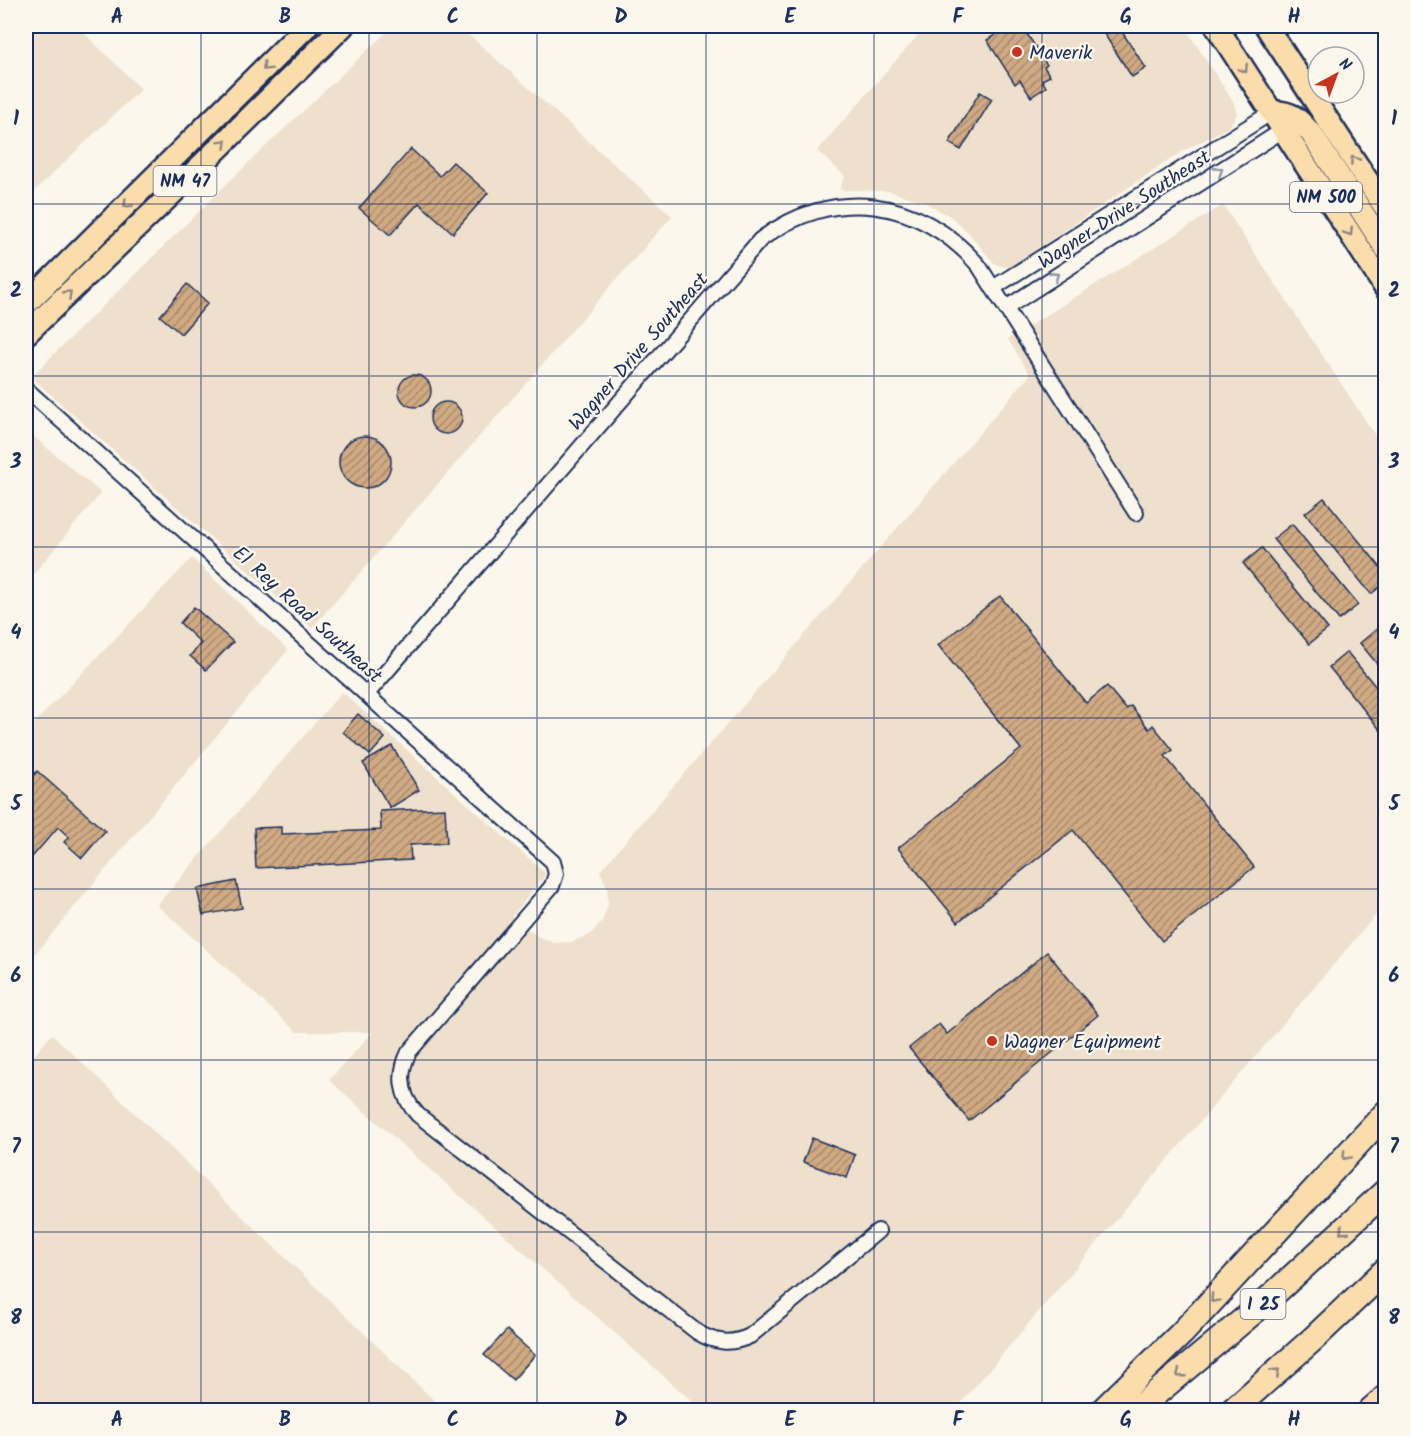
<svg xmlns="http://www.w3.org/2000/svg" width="1411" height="1436" font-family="Kalam,sans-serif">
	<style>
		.built { fill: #eee0cc }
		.building { fill: url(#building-hatch); stroke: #1b2f5e; stroke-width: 1.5 }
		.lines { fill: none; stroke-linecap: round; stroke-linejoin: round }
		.minor-casing { stroke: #1b2f5e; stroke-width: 18 }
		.primary-casing { stroke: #1b2f5e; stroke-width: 26 }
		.motorway-casing { stroke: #1b2f5e; stroke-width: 28 }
		.minor { stroke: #fbf7ec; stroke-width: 14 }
		.primary { stroke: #fbddab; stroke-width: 21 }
		.motorway { stroke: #fbddab; stroke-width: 24 }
		.oneway { stroke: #8b8684 }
		.oneway2 { stroke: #8b93a5 }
		.grid { fill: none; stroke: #1b2f5e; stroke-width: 1.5; stroke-opacity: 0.55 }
		.poi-dot { fill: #c8321e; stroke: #fbf7ec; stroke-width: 2 }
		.labels { text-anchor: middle; stroke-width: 4.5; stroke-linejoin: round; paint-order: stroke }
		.shield { fill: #fbf7ec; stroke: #5e6b89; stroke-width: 1.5 }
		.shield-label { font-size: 18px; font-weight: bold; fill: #1b2f5e }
		.poi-label { font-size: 20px; fill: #1b2f5e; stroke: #fbf7ec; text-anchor: start }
		.street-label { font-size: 20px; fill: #1b2f5e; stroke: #fbf7ec }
		.neatline { fill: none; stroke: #1b2f5e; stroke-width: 2 }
		.grid-label { font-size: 20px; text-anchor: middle; font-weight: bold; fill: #1b2f5e }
	</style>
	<defs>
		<pattern id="building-hatch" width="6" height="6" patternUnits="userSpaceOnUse" patternTransform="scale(1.5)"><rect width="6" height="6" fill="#d0aa82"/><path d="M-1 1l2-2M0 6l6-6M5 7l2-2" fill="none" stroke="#a88b6e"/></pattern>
	</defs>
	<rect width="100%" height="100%" fill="#fbf7ec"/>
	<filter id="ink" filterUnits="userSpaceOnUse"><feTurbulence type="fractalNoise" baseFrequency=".0167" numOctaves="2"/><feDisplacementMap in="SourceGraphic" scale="12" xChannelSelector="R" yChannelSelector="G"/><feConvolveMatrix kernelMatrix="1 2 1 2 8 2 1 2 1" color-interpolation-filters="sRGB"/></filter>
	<g filter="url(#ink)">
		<!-- built -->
		<g class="built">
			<path d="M26,26h51l64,63 -115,110z"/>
			<path d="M393,26h66l213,190 -360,412 -281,-251 211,-208z"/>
			<path d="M926,26h258l50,77 3,11 -8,13 -46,24 -173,116 -9,-1 -7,-3 -27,-32 -16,-14 -29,-16 -34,-10 -49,-1 6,-14 -28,-25z"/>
			<path d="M1223,205l162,245v454l-430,506h-253l-373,-330 44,-48h-76l-140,-127 185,-213 204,182 -34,42 25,20 17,7 18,-1 17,-7 13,-13 6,-17 -1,-18 -7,-16 430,-496 -22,-36z"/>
			<path d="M26,430l75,63 -75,90z"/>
			<path d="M192,558l96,92 -257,309 -5,-4v-223z"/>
			<path d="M52,1034l392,376h-418v-345z"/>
		</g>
		<!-- building -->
		<g class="building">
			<path d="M1009,26h13l25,39 -3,2 6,9 -8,4 4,7 -15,10 -11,-17 -5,4 -28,-44z"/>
			<path d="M1099,26h19l28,42 -14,9z"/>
			<path d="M980,92l12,7 -31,51 -12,-7z"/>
			<path d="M411,149l29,27 13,-14 35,31 -35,40 -34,-30 -29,32 -31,-27z"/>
			<path d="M187,284l21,19 -27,31 -21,-18z"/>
			<circle cx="415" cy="391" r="16"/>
			<circle cx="446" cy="418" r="16"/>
			<circle cx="365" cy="462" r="26"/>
			<path d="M1324,498l62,76v8l-15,12 -66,-81z"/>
			<path d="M1292,524l66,81 -19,15 -66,-81z"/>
			<path d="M1262,548l66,81 -19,15 -66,-81z"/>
			<path d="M1000,596l86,107 21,-17 19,23 5,-3 18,23 4,-4 20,25 -8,6 89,111 -92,74 -89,-111 -115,92 -60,-74 123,-99 -83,-104z"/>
			<path d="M194,607l39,35 -27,28 -16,-14 11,-13 -21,-20z"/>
			<path d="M1378,628l8,9v38l-26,-32z"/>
			<path d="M1347,652l39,47v38l-57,-70z"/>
			<path d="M358,714l27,24 -15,17 -27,-23z"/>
			<path d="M392,746l27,44 -29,18 -27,-45z"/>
			<path d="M37,771l68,60 -23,27 -18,-16 5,-5 -11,-10 -32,37v-80z"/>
			<path d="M445,808l2,35 -37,2 1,15 -155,8 -2,-40 27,-1v7l100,-4 -1,-19z"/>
			<path d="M236,881l6,27 -39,7 -6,-26z"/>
			<path d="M1047,952l51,63 -129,106 -60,-73 30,-24 8,10z"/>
			<path d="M812,1138l43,17 -8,23 -44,-16z"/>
			<path d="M507,1330l28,25 -22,25 -29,-25z"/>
		</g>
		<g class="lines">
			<!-- minor casing -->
			<g class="minor-casing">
				<g id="minor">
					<path d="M993,288l279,-176"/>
					<path d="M1006,308l277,-178"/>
					<path d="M26,389l527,473 3,12 -4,12 -143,166c-11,22 -9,44 9,63l279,217c18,11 34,13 53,4l128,-105"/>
					<path d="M367,694l393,-454c72,-55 160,-43 219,26l157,247"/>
				</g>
			</g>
			<!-- primary casing -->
			<g class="primary-casing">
				<g id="primary">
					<path d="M1216,26l170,263"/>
					<path d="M1266,26l120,183"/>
					<path d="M1272,112c20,-1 25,6 39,21l75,116"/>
					<path d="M26,304l281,-278"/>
					<path d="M26,334l154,-148 163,-160"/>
				</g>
			</g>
			<!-- motorway casing -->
			<g class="motorway-casing">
				<g id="motorway">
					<path d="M1103,1410l79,-77 204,-220"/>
					<path d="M1136,1410l129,-108 121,-111"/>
					<path d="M1233,1410l80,-71 73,-69"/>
					<path d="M1371,1410l15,-13"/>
				</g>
			</g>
			<!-- minor -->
			<use href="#minor" class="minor"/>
			<!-- primary -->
			<use href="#primary" class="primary"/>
			<!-- motorway -->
			<use href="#motorway" class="motorway"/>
		</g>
		<!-- one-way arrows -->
		<defs><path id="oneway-chevron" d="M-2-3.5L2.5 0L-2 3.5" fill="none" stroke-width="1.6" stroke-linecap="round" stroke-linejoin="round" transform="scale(1.5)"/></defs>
		<g class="oneway">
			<use href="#oneway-chevron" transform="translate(266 67) rotate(135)"/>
			<use href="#oneway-chevron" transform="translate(1244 69) rotate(57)"/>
			<use href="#oneway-chevron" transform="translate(223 143) rotate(-45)"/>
			<use href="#oneway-chevron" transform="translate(1354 160) rotate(-123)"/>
			<use href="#oneway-chevron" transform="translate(127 204) rotate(136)"/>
			<use href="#oneway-chevron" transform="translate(1349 232) rotate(57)"/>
			<use href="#oneway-chevron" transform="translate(68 294) rotate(-44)"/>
			<use href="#oneway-chevron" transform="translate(1346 1156) rotate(133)"/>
			<use href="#oneway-chevron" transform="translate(1343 1231) rotate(137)"/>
			<use href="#oneway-chevron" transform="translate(1214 1299) rotate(133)"/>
			<use href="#oneway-chevron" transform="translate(1276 1372) rotate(-42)"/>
			<use href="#oneway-chevron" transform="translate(1180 1374) rotate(141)"/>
		</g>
		<g class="oneway2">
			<use href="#oneway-chevron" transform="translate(1219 171) rotate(-33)"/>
			<use href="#oneway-chevron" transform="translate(1055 276) rotate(-33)"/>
		</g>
	</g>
	<!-- grid -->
	<path class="grid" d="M201,26v1384M369,26v1384M537,26v1384M706,26v1384M874,26v1384M1042,26v1384M1210,26v1384M26,204h1360M26,376h1360M26,547h1360M26,718h1360M26,889h1360M26,1060h1360M26,1232h1360"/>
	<!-- markers -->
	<g class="poi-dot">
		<circle cx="1017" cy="52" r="6"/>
		<circle cx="992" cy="1041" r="6"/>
	</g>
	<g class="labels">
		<!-- shield labels -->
		<g class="shield">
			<rect x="153.5" y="166" width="63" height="30" rx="4.5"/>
			<rect x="1290" y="182" width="72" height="30" rx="4.5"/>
			<rect x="1240.5" y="1289" width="45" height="30" rx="4.5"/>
		</g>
		<g class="shield-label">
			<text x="185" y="187">NM 47</text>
			<text x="1326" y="203">NM 500</text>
			<text x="1263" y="1310">I 25</text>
		</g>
		<!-- poi labels -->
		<g class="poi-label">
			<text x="1029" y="59">Maverik</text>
			<text x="1004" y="1048">Wagner Equipment</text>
		</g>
		<!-- street labels -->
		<g class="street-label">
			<text transform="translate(1124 209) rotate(-33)" y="7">Wagner Drive Southeast</text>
			<text transform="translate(638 351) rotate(-49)" y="7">Wagner Drive Southeast</text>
			<text transform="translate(308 614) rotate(42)" y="7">El Rey Road Southeast</text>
		</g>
	</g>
	<!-- margin -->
	<rect width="1411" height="1436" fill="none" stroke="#fbf7ec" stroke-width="66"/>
	<!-- north arrow -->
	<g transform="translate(1336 75) rotate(41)"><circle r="28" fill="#fbf7ec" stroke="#a1a7b3" stroke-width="1.5"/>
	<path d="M0-4.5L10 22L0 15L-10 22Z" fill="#c8321e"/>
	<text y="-9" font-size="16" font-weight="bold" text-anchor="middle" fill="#1b2f5e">N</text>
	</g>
	<rect x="33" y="33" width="1345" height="1370" class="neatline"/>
	<g class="grid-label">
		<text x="117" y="23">A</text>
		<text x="285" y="23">B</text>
		<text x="453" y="23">C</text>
		<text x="621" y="23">D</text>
		<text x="790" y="23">E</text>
		<text x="958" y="23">F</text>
		<text x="1126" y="23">G</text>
		<text x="1294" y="23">H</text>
		<text x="16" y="125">1</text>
		<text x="1394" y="125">1</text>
		<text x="16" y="297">2</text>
		<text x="1394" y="297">2</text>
		<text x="16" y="468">3</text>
		<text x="1394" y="468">3</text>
		<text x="16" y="639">4</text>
		<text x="1394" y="639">4</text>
		<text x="16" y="810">5</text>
		<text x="1394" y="810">5</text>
		<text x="16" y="982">6</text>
		<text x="1394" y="982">6</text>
		<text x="16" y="1153">7</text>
		<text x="1394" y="1153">7</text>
		<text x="16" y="1324">8</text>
		<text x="1394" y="1324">8</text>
		<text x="117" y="1426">A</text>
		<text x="285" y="1426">B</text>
		<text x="453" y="1426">C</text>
		<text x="621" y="1426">D</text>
		<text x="790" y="1426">E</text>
		<text x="958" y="1426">F</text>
		<text x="1126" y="1426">G</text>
		<text x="1294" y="1426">H</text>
	</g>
</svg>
